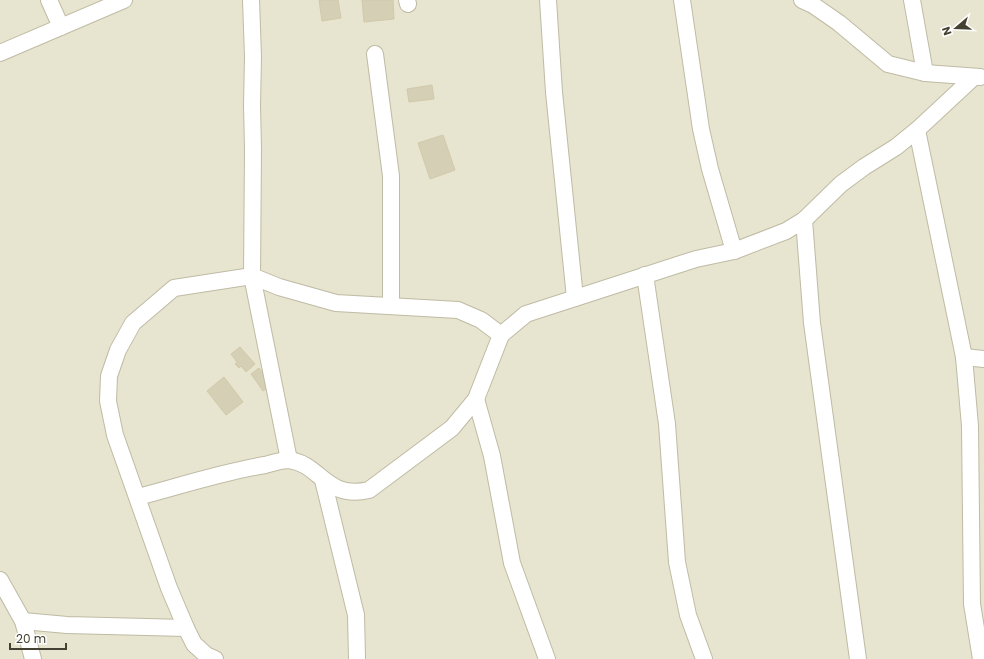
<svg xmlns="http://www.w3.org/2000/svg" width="984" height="659" font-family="Poppins,sans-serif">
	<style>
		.residential { fill: #e7e4cf }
		.building { fill: #d5cfb6; stroke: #d1c9a9 }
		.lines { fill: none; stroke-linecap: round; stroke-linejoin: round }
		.street-casing { stroke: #bfbba4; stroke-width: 18 }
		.street { stroke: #fff; stroke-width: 16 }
	</style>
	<rect width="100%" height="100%" fill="#f3f1e2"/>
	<!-- residential -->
	<rect class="residential" x="0" y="0" width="984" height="659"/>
	<!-- building -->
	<g class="building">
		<path d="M319,0h19l3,18 -19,3z"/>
		<path d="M362,0h31l1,19 -30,3z"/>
		<path d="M432,85l2,14 -25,3 -2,-13z"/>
		<path d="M443,135l12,35 -25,9 -12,-36z"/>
		<path d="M240,347l15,17 -9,8 -5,-6 -2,2 -4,-4 2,-2 -6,-8z"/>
		<path d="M259,368l13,17 -9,6 -12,-17z"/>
		<path d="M224,377l19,25 -17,13 -19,-24z"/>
	</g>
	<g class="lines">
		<!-- street casing -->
		<g class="street-casing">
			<g id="street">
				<path d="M49,0l12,27"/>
				<path d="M251,0l2,57 -1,48 1,44 -1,127 37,184"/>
				<path d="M407,0l1,4"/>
				<path d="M548,0l6,92 21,206"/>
				<path d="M682,0l19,129 9,40 24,82"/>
				<path d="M802,0l11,5 26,18 49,41 37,9 55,4"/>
				<path d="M912,0l13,73"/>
				<path d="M0,53l124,-53"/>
				<path d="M375,54l16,122v130"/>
				<path d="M917,130l47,227 6,69 2,178 9,55"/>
				<path d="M804,220l8,103 46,336"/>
				<path d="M645,275l22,149 10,138 11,53 16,44"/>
				<path d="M964,357l20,2"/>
				<path d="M476,399l16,57 20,107 35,96"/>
				<path d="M323,480l33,135 1,44"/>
				<path d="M138,497c42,-11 84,-25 127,-32 7,-2 17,-5 24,-5 32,4 36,40 80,30l83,-62 24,-29 25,-64 25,-21 170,-55 38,-8 52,-20 18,-11 37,-36 23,-17 32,-20 21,-17 57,-53"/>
				<path d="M0,580l23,41 10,38"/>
				<path d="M23,621l44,4 119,3"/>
				<path d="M215,659l-9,-4 -12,-11 -8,-16 -17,-40 -54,-153 -7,-34 1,-25 9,-26 15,-27 41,-35 78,-12 27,11 57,16 122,7 23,10 20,15"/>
			</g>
		</g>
		<!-- street -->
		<use href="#street" class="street"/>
	</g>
	<!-- north arrow -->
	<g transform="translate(956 28) rotate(251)" stroke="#ffffff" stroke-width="3" paint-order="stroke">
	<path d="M0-3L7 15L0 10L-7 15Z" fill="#454132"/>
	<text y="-6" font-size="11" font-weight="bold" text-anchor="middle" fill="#454132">N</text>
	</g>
	<!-- scale -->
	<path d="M10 643v6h56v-6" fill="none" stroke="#454132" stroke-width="2"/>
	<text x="16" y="643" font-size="12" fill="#454132" stroke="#ffffff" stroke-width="3" paint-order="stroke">20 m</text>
</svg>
